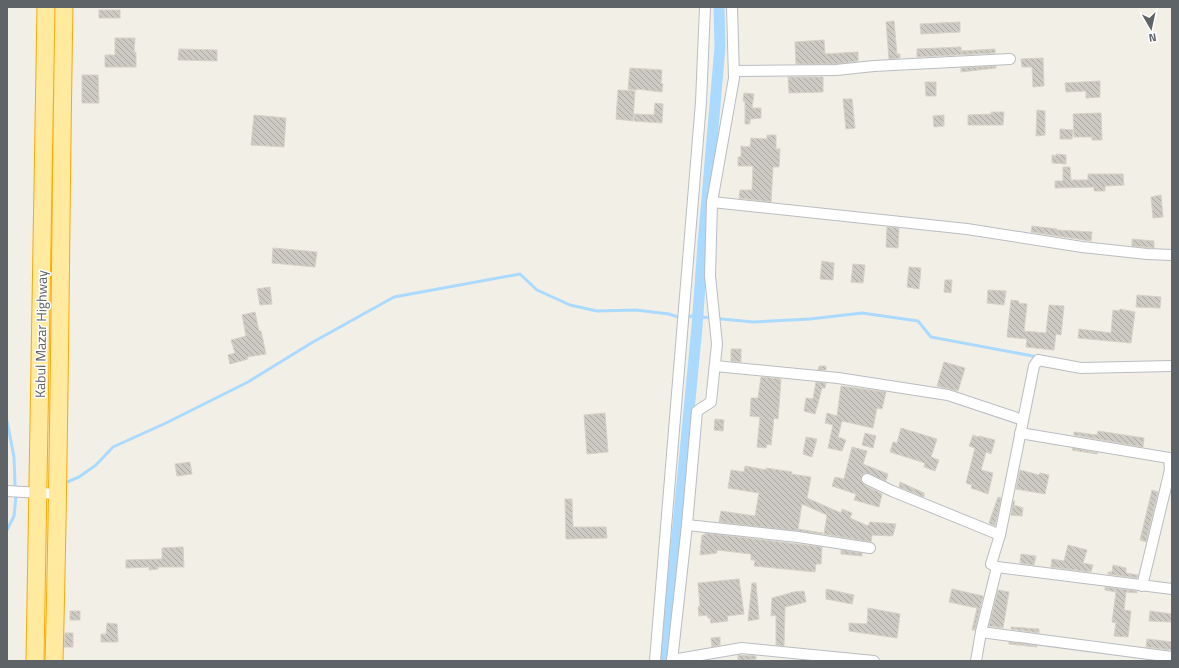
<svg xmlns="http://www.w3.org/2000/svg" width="1179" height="668" font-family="'Titillium Web',sans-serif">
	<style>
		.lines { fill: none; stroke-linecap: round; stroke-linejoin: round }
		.stream { stroke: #aadaff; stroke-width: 3 }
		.canal { stroke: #aadaff; stroke-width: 11 }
		.building { fill: url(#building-back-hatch); stroke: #d7d1c5 }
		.minor-casing { stroke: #b9bdc1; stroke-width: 12 }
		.trunk-casing { stroke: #f9aa00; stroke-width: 19 }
		.minor { stroke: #fff; stroke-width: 10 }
		.trunk { stroke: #ffeaa0; stroke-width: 17 }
		.labels { text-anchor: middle; stroke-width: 3; stroke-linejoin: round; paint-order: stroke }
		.street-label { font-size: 14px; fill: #5e6368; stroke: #fff }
	</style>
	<defs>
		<pattern id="building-back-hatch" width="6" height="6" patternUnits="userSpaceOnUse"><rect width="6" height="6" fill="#cdcac4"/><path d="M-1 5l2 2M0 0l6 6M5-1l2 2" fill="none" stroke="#aaa8a3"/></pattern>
	</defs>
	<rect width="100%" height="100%" fill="#f2efe7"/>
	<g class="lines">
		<!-- stream -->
		<g class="stream">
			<path d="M7,421l7,36 1,28"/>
			<path d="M67,482l12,-5 17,-12 17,-18 53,-24 82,-41 65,-40 81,-45 126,-23 17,16 33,15 27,6 39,-1 33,4 15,5 7,-3 62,6 57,-3 52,-6 56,8 13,16 107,20"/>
			<path d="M7,530l7,-14 2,-20"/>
		</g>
		<!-- canal -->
		<path class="canal" d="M665,661l32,-334 6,-83 17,-197 -1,-40"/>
	</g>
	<!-- building -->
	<g class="building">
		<rect x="99" y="10" width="21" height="8"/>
		<path d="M894,21l3,33h3v4l-11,1 -3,-37z"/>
		<path d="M960,22v10l-39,2 -1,-10z"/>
		<path d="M115,38h20l-1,14h2v15h-31v-12h10z"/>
		<path d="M824,40l1,14 33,-2v9l-22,3h-40l-1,-22z"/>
		<path d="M961,47v4l34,-2v4l-78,4v-8z"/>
		<path d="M179,49l38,1v11l-39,-1z"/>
		<path d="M1043,58l1,28 -11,1 -1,-20h-10l-1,-8z"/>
		<path d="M996,66v2l-35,4v-4z"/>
		<path d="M630,68l32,2 -1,13 2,1 -1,8 -25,-3v1l-9,-1z"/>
		<path d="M82,75h16l1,28h-17z"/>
		<path d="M788,77h35v15l-34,1z"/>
		<path d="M1100,81v16l-14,1v-7l-20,1 -1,-9z"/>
		<path d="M925,82h11v14h-10z"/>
		<path d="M618,90l17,1 -2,30 -17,-2z"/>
		<path d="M744,93l10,1 -2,14h9v10l-11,1v5h-5v-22l-2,-1z"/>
		<path d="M843,99h9l3,29 -9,1z"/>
		<path d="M655,103l8,1 -1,19 -28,-2v-7l20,1z"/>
		<path d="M1037,110l8,1v24l-9,1z"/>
		<path d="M991,112h13l-1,13h-35v-10l24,-1z"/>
		<path d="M1101,113l1,27h-10v-3h-18l-1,-23z"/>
		<path d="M254,115l32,3 -2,29 -33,-2z"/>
		<path d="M944,115v11l-10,1 -1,-11z"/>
		<path d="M1060,129l13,1 -1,9h-12z"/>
		<path d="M767,135h9v14h4l-1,18h-6l-2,35 -32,-4 1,-8h12l1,-24h-15v-9h3v-11l9,1 1,-9 16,1z"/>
		<path d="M1056,154l10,1v9l-14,-1v-8l4,1z"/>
		<path d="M1063,167h7l1,13h17v-6h35l1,11 -19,1v5h-11v-4l-39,1v-7h8z"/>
		<path d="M1161,195l2,22 -10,1 -2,-21z"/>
		<path d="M1032,226l25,3v1l35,2 -1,9 -60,-9z"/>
		<path d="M887,227l12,1 -1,20 -12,-1z"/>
		<path d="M1132,239l22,2v7l-22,-2z"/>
		<path d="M273,248l44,4 -2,15 -43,-4z"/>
		<path d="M822,261l12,2 -1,17 -13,-1z"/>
		<path d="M853,264l12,1 -2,18 -12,-1z"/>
		<path d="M909,267l12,1 -2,21 -12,-2z"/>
		<path d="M945,280h7l-1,13 -7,-1z"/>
		<path d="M270,287l2,17 -12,1 -3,-16z"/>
		<path d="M988,290l18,1 -2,14 -17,-2z"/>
		<path d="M1137,295l24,2 -1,11 -24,-1z"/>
		<path d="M1011,300l8,1 -1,2 9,1 -3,27 22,2 3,-28 15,1 -3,29 -5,-1 -2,16 -28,-3 1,-8 -20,-2z"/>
		<path d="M1120,309l15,3 -4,31 -53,-5 1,-9 32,4 2,-23 6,1z"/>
		<path d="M255,312l4,19h2l5,23 -19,3 1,2 -18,5 -2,-9 7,-2 -4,-13 15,-4 -4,-21z"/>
		<path d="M731,349h10v13l-10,-1z"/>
		<path d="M944,362l21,6 -7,23 -21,-5z"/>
		<path d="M819,366h7v4h-8z"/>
		<path d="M761,377l20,2 -3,40 -4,-1 -3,27 -4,-1 -1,4 -9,-1 3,-30 -10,-1 1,-18h7z"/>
		<path d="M816,382l10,1 -1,5h-3l-7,26 -11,-3 2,-13 7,1z"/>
		<path d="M841,386l45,6 -4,17 -5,-1 -4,20 -31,-7 -4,16 8,3 -4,11 -14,-3 5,-23 -8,-2 2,-10 10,3z"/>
		<path d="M605,413l3,39 -21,2 -3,-39z"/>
		<path d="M715,419l9,1 -1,11 -9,-1z"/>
		<path d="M901,428l36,11 -6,18 8,3 -4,11 -11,-4 1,-4 -35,-11 3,-10 4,1z"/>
		<path d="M1098,431l46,7 -1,9 -69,-12v-3l23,3z"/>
		<path d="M865,433l11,3 -3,12 -11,-3z"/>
		<path d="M973,435l5,2 1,-1 16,4 -4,14 -5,-2 -5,18 12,3 -5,21 -17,-6 1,-3 -6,-2 9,-35 -6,-2z"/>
		<path d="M806,437l11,2 -5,18 -9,-3z"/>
		<path d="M852,447l15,4 -4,13 25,10 -2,7 -19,-8h-3l-3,4v3l3,5 18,9 -3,13 -25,-7 2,-6 -24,-8 3,-9 9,2z"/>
		<path d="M1073,448l25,5 -1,1 -25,-4z"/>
		<path d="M190,462l2,12 -15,2 -2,-12z"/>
		<path d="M745,466l21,4v-2l26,4 -1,2 20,3 -4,21 34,15 1,-4 10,4 -2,5 18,8 2,-4 26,2 -3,11 -1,1 -20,-1 -1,7 -47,-8 3,-19 -25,-11 -4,25 25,4v1l-104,-12 2,-11 34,5 4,-23 -31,-5 3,-18 13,2z"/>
		<path d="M1020,470l19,5 1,-2 9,2 -4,19 -29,-5z"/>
		<path d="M900,482l24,11v4l-25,-10z"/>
		<path d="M1152,490l6,2 -12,50 -6,-2z"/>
		<path d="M998,497l3,1 -6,28 -6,-3z"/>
		<path d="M565,499h7l1,28h33l1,11 -41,1z"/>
		<path d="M1013,501h2l-1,4 9,3 -1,8 -11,-1z"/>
		<path d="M705,533l117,14 -1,17h-5l-1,8 -61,-6 1,-6h-4v-6l-34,-4v3l-17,2 2,-20h3z"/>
		<path d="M1068,545l19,5 -4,13 10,2 -2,7 -40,-5 1,-8 12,2z"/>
		<path d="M183,547l1,20h-26v2l-9,1v-3l-23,1v-8l36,-1v-11z"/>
		<path d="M841,550l21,3v3l-21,-2z"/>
		<path d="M1021,554l15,2 -2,9 -14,-2z"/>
		<path d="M1113,565l13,3v5l12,2 -1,3 -29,-4v-2h4z"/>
		<path d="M739,579l5,35 -17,2 1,5 -17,2 -1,-5h-2l-1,-3 -8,1 -1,-9 2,-1 -2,-23z"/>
		<path d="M752,583h4l3,36 -11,2z"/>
		<path d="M1105,587l32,4v2l-11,-1 -2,18 7,1 -3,26 -14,-1 2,-13 -4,-1 4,-30 -11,-2z"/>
		<path d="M826,589l28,6 -2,9 -26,-5z"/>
		<path d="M952,589l31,7 -8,34h-3l5,-22 -28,-6z"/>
		<path d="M998,590l11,2 -6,36 -14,-2z"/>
		<path d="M804,591l2,11 -21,5 -1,39 -8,-1v-30l-5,1 1,-18 22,-6z"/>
		<path d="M868,608l32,6 -3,24 -48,-7v-8l18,1z"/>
		<rect x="70" y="611" width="10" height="9"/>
		<path d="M1150,611l22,3v8l-23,-1z"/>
		<path d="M107,623l10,1 1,18h-17v-8h5z"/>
		<path d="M1011,627l28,2v4l-28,-4z"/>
		<path d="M65,633h8v14h-9z"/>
		<path d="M720,637v8l-8,2 -1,-9z"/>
		<path d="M1147,639l25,3v8l-26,-3z"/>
		<path d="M1009,642l28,4v1l-28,-3z"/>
		<path d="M738,655l18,1v3l-18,2z"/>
	</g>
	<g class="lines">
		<!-- minor casing -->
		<g class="minor-casing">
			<g id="minor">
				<path d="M734,71l102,-1 38,-4 136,-7"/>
				<path d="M712,202l255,27 115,18 65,7 25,1"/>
				<path d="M715,366l123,12 110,17 75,25"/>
				<path d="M1020,433l149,25 1,12 -28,116"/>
				<path d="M867,479l25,12 108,44"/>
				<path d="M7,491l51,3"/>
				<path d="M687,525l111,12 72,11"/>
				<path d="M997,567l175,22"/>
				<path d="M981,632l191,25"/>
				<path d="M672,660l70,-12 132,13"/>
				<path d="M655,661l46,-559 4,-95"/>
				<path d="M672,661l15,-136 10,-114 14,-9 6,-58 -7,-68 2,-74 22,-124 -2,-71"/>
				<path d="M976,661l5,-29 16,-65 -6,-3 9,-29 34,-169 4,-6 43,8 91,-2"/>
			</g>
		</g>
		<!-- trunk casing -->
		<g class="trunk-casing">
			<g id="trunk">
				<path d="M35,661l11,-654"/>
				<path d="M54,661c6,-218 6,-436 10,-654"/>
			</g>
		</g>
		<!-- minor -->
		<use href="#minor" class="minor"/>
		<!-- trunk -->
		<use href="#trunk" class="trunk"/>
	</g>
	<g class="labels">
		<!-- street labels -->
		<g class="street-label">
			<text transform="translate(41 334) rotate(-89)" y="5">Kabul Mazar Highway</text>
		</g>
	</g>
	<!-- border -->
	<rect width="1179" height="668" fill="none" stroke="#5e6368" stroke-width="16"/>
	<!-- north arrow -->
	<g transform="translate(1151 28) rotate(171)" stroke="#ffffff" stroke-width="3" paint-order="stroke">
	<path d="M0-3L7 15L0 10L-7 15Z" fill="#5e6368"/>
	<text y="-6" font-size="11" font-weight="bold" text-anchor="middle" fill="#5e6368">N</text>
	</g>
</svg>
